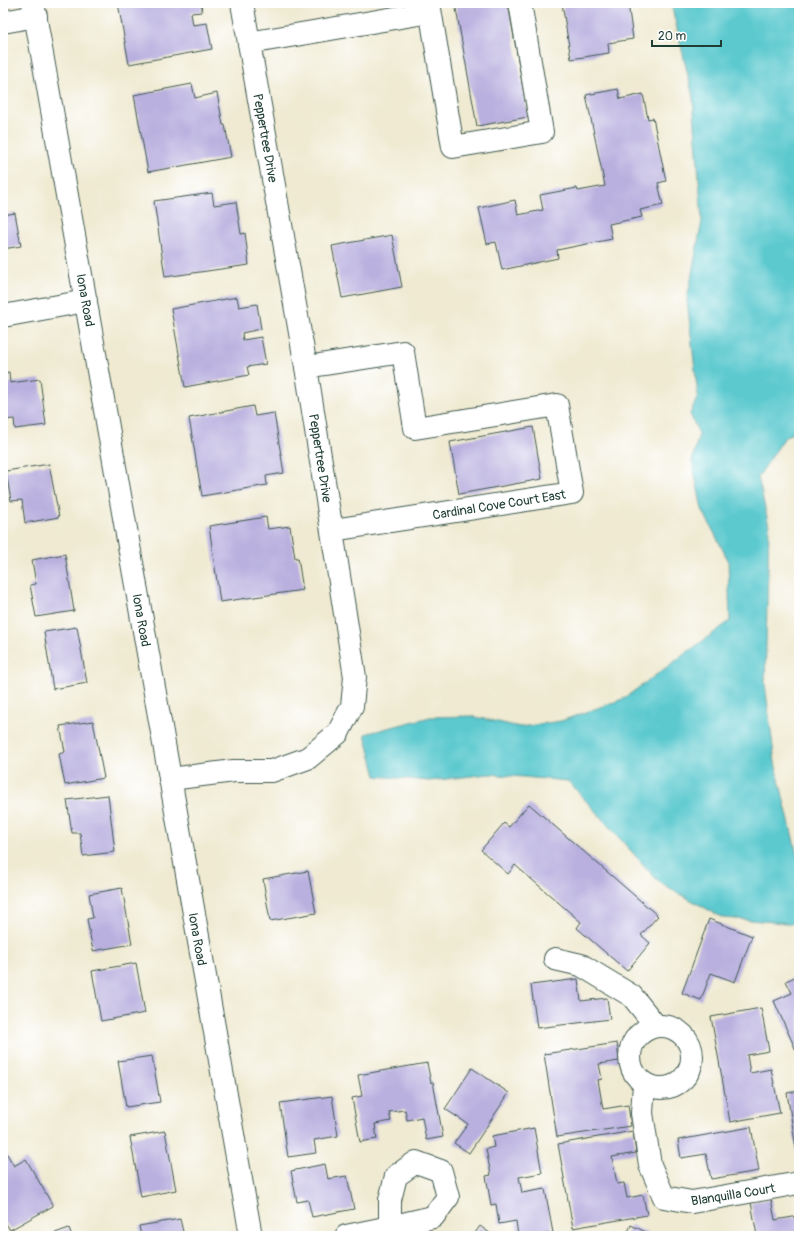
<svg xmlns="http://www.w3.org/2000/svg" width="802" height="1239" font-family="Pangolin,sans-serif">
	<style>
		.water { fill: #5cc9cf; stroke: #3e8382 }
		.building { fill: #b9b0df }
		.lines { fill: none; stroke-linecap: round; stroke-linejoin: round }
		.minor-casing { stroke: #3e574c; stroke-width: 24 }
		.tertiary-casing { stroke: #3e574c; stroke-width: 24 }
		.minor { stroke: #fff; stroke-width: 22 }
		.tertiary { stroke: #fff; stroke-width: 22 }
		.labels { text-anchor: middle; stroke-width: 4; stroke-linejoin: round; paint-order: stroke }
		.street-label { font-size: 13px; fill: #1f3d34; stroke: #fff }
	</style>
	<rect width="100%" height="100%" fill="#fff"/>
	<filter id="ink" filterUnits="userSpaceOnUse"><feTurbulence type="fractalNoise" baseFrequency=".025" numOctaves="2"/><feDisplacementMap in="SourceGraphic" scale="8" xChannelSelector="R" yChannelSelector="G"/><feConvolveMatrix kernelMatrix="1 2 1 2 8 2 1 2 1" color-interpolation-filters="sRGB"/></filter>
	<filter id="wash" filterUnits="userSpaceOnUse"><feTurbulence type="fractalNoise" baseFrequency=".012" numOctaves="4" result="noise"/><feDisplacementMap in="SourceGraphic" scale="16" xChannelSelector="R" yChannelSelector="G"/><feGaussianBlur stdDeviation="0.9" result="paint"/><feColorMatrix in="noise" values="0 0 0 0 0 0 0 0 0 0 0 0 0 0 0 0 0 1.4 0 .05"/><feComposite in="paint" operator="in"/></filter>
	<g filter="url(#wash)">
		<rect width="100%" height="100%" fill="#efead1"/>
		<!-- water -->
		<path class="water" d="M671,3h128v92l-3,21 3,44v269l-14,8 -27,40 11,49 -4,158 10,79 24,100v61l-76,-6 -64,-36 -91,-101 -79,-7 -60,7 -53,-5 -11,-42 65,-17 41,-1 49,11 41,-6 62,-22 107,-78 -2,-61 -26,-51 -10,-48 7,-27 -9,-20 8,-18 -11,-96 15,-79 -9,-124z"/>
		<g id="blocks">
			<!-- building -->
			<g class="building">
				<path d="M118,3h83l1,9 -11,1 2,12 14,-2 5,26 -83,15z"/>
				<path d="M455,3h53l20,114 -51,9z"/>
				<path d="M562,3h66l5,36 -25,4 1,10 -38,6z"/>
				<path d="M192,84l3,14 22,-5 6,32h2l6,32 -83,15 -14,-77z"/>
				<path d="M618,89l2,10 23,-5 5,25 5,-1 13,63 -8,2 5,22 -23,5 2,7 -33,7 3,15 -55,11 1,8 -56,12 -6,-28 -9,2 -8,-36 36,-8 3,15 25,-5 -3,-15 37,-7 1,3 27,-5 -19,-91z"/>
				<path d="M212,193l2,12 22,-3 5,32 4,-1 4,32 -84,12 -11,-76z"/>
				<path d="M15,213l6,33 -18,3v-34z"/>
				<path d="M392,235l10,52 -60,11 -10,-52z"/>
				<path d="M237,297l2,10 18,-3 4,25 -19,4 1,7 18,-3 5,27 -19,3 2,8 -64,12 -14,-78z"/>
				<path d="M9,372l1,11 30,-4 6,46 -31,4 -1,-10 -11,1v-47z"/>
				<path d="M253,406l2,10 19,-3 10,60 -18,3 1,9 -65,11 -13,-78z"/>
				<path d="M533,427l9,52 -83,15 -9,-52z"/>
				<path d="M49,464l10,53 -34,6 -3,-23 -11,1 -5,-30z"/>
				<path d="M266,517l2,12 22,-3 5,32h3l5,32 -83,12 -11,-76z"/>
				<path d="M65,554l9,57 -38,6 -6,-32 6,-1 -4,-24z"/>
				<path d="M77,627l10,56 -34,6 -9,-57z"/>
				<path d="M93,721l11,57 -39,7 -6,-31 6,-2 -5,-26z"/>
				<path d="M108,795l7,57 -32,4 -3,-23h-8l-5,-33z"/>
				<path d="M529,804l129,112 -17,19 9,8 -23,28 -50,-43 4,-6 -66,-57 -7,9 -27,-24 23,-27 5,4z"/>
				<path d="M308,871l8,42 -46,8 -7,-42z"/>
				<path d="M122,888l10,56 -39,7 -6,-32 6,-1 -4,-24z"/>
				<path d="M709,919l43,17 -17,46 -24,-9 -10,27 -19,-7z"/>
				<path d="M136,963l9,50 -44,8 -9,-50z"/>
				<path d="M799,975v82l-25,-56 18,-8 -6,-12z"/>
				<path d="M578,979l3,22 26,-3 3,21 -73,9 -6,-43z"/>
				<path d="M761,1008l8,43 -22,4 3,18 21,-4 9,44 -50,9 -19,-105z"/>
				<path d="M617,1043l2,18 -20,3 3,15 -4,1 5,29 25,-4 3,21 -74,11 -13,-83z"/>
				<path d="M152,1056l8,46 -34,5 -8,-46z"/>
				<path d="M427,1063l4,20 2,-1 10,55 -17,3 -4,-23 -15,3 -2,-10 -16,2 2,9 -16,3 2,15 -17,3 -8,-44 10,-2 -4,-21z"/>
				<path d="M472,1068l37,25 -40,60 -15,-10 14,-19 -23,-15z"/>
				<path d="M799,1091v69h-1l-11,-67z"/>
				<path d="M332,1096l6,40 -24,4 2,13 -28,4 -8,-54z"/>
				<path d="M751,1127l8,44 -48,8 -5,-25 -25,4 -3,-18z"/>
				<path d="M534,1128l8,45 -23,4 3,16 23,-4 8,44 -19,3h-16l-2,-15 -17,3 -3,-20 -5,1 -5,-29 5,-1 -5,-26 8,-2 -2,-11z"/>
				<path d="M165,1131l11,59 -35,7 -11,-60z"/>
				<path d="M633,1131l3,22 -24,4 5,27 7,-1 3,15 16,-3 4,20 -74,13 -15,-84z"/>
				<path d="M7,1154l7,12 12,-7 27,47 -43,24 -7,-11v-63z"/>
				<path d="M325,1164l3,15 19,-3 7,33 -42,8 -4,-17 -11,2 -6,-31z"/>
				<path d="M771,1199l4,21 24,-4v20h-42l-6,-34z"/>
				<path d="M180,1219l4,17h-43l-2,-10z"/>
				<path d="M631,1225l17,8 -2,3h-20z"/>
				<path d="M480,1226l14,10h-21z"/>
				<path d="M69,1228l3,8h-25z"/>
			</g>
		</g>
	</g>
	<g filter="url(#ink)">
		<use href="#blocks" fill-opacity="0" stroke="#3e574c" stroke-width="1"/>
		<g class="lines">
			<!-- minor casing -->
			<g class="minor-casing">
				<g id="minor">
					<path d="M429,3l24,144 89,-15 -22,-129"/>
					<path d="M3,22l33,-6"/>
					<path d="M249,43l181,-31"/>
					<path d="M3,316l83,-15"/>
					<path d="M306,367l97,-15 12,76 142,-23 15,88 -239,37"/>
					<path d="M170,779l64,-8h38l36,-13 30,-25 14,-27 3,-29 -49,-310 -64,-364"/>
					<path d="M555,959l26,6 51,31 24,30"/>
					<circle cx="661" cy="1057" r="31"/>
					<path d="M644,1084l-2,29 8,52 14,32 28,5 107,-19"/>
					<path d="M416,1162l25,9 7,26 -15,20 -43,10v-27l6,-24z"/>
					<path d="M346,1236l44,-9"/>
				</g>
			</g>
			<!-- tertiary casing -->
			<g class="tertiary-casing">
				<path id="tertiary" d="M33,3l218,1233"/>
			</g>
			<!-- minor -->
			<use href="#minor" class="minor"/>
			<!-- tertiary -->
			<use href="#tertiary" class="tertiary"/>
		</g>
	</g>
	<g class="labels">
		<!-- street labels -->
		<g class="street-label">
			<text transform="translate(266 138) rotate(80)" y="5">Peppertree Drive</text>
			<text transform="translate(86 300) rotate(80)" y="5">Iona Road</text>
			<text transform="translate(321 458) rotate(81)" y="5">Peppertree Drive</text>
			<text transform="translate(499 504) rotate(-9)" y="5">Cardinal Cove Court East</text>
			<text transform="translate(142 620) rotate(80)" y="5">Iona Road</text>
			<text transform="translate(198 939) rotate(80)" y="5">Iona Road</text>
			<text transform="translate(733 1194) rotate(-9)" y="5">Blanquilla Court</text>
		</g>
	</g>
	<!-- margin -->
	<rect width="802" height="1239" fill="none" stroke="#fff" stroke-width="16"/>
	<!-- scale -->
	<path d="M652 40v6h69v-6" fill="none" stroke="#1f3d34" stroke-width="2"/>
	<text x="658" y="40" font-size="12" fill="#1f3d34" stroke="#ffffff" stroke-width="3" paint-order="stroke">20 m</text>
</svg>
